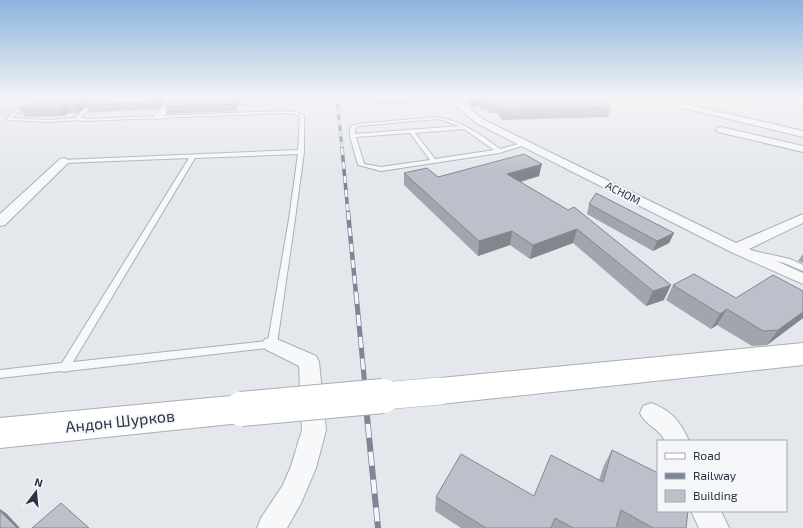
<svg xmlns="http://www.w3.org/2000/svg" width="803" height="528" font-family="'Exo 2',sans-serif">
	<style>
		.built { fill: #d2d6de }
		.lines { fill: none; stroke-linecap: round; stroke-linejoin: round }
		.lane-casing { stroke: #a9aeb7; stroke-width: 2 }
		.street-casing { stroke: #a9aeb7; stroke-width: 2 }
		.secondary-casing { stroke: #a9aeb7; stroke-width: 2 }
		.lane { fill: #f7f8fa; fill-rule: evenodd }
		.street { fill: #f7f8fa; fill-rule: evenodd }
		.secondary { fill: #fff; fill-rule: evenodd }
		.rail-far4-casing { stroke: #7d8696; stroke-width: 3 }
		.rail-far3-casing { stroke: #7d8696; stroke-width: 3.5 }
		.rail-far2-casing { stroke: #7d8696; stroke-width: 4.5 }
		.rail-far1-casing { stroke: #7d8696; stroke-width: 5 }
		.rail-casing { stroke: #7d8696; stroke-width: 6 }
		.rail-far4 { stroke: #f4f6f9; stroke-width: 2; stroke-dasharray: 5.5; stroke-linecap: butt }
		.rail-far3 { stroke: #f4f6f9; stroke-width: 2.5; stroke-dasharray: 7; stroke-linecap: butt }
		.rail-far2 { stroke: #f4f6f9; stroke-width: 3; stroke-dasharray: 8; stroke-linecap: butt }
		.rail-far1 { stroke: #f4f6f9; stroke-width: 3.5; stroke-dasharray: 11; stroke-linecap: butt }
		.rail { stroke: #f4f6f9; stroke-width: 4.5; stroke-dasharray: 14; stroke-linecap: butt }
		.secondary-bridge-far1-casing { stroke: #a9aeb7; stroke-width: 28; stroke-linecap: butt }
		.secondary-bridge-casing { stroke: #a9aeb7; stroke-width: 36; stroke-linecap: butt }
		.secondary-bridge-far1 { stroke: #fff; stroke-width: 27 }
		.secondary-bridge { stroke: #fff; stroke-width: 34 }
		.wall { fill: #a1a5ae }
		.shaded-wall { fill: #83868d }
		.building { fill: #bbc0ca; stroke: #83868d }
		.labels { text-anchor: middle; stroke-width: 4; stroke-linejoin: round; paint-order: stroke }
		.far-street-label { font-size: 11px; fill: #2b3445; stroke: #f4f6f9 }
		.near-street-label { font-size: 16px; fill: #2b3445; stroke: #f4f6f9 }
	</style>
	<rect width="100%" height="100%" fill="#e4e7ec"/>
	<!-- built -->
	<path class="built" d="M0,98h285l1,7 -286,12z"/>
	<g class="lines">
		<!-- lane casing -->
		<g class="lane-casing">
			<g id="lane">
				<path d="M97,98h5l-21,19 4,2 198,-8 13,1 8,3v37l-9,67 -18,125 -2,3 -207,24 -4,1 -2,-1 -62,7v-8l62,-7 127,-205 -125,5 -3,-2 1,-1 236,-10 2,-33 -5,-3 -12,-1 -199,8 -4,-1 -32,2 -40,-2 -2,-1 13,-11 2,1 -9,9 36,2 28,-2v-2zM298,154l-9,65 -21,122 -195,21 122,-204z"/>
				<path d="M437,117c25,4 43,17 63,32l25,-7 3,2 -29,9 -118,18 -23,-6 -8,-29v-9l7,-3zM437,119l8,2 14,5 -104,8v-5l3,-3zM464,129l30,21 -59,9 -20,-26zM410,133l20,27 -49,7 -17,-3 -8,-27z"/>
				<path d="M751,251h3l36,8 13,6v6l-19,-8 -33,-8 -1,-2z"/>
			</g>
		</g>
		<!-- street casing -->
		<g class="street-casing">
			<g id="street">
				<path d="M170,98h9l-18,21h-6v-4z"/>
				<path d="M445,98h10l29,22 252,123 67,-29v9l-54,26 54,24v11l-72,-32 -253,-128z"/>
				<path d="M643,98h16l144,33v6z"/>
				<path d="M721,127l82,19v6l-85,-20 -2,-2 2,-2z"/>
				<path d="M64,158l6,3 -2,2 -63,62 -5,1v-12l60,-55z"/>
				<path d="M272,337l44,19 3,6 7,68 -10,38 -15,35 -14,25h-30l4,-10 22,-33 8,-19 11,-36 -3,-64 -34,-17 -3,-5 3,-5z"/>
				<path d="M651,403c21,8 29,18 38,38h-24c-5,-12 -20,-16 -25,-28l3,-7z"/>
				<path d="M691,511h30l8,17h-30z"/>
			</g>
		</g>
		<!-- secondary casing -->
		<g class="secondary-casing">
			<g id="secondary">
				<path d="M803,343v22l-363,39 -11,-4 -4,-9 4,-9 11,-4z"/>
				<path d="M241,395l11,4 5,10 -5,10 -11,4 -241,25v-30z"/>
			</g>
		</g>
		<!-- lane -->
		<use href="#lane" class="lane"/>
		<!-- street -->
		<use href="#street" class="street"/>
		<!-- secondary -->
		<use href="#secondary" class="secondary"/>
		<!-- rail-far4 casing -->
		<g class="rail-far4-casing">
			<path id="rail-far4" d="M337,98l5,51"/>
		</g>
		<!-- rail-far3 casing -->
		<g class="rail-far3-casing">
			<path id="rail-far3" d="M342,148l6,65"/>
		</g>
		<!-- rail-far2 casing -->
		<g class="rail-far2-casing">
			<path id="rail-far2" d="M348,212l8,82"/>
		</g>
		<!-- rail-far1 casing -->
		<g class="rail-far1-casing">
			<path id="rail-far1" d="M356,293l10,104"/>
		</g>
		<!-- rail casing -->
		<g class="rail-casing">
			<path id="rail" d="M365,396l13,132"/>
		</g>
		<!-- rail-far4 -->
		<use href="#rail-far4" class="rail-far4"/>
		<!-- rail-far3 -->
		<use href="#rail-far3" class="rail-far3"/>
		<!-- rail-far2 -->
		<use href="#rail-far2" class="rail-far2"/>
		<!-- rail-far1 -->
		<use href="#rail-far1" class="rail-far1"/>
		<!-- rail -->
		<use href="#rail" class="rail"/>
		<!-- secondary-bridge-far1 casing -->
		<g class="secondary-bridge-far1-casing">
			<path id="secondary-bridge-far1" d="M372,397l68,-6"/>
		</g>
		<!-- secondary-bridge casing -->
		<g class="secondary-bridge-casing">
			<path id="secondary-bridge" d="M241,409l142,-13"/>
		</g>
		<!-- secondary-bridge-far1 -->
		<use href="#secondary-bridge-far1" class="secondary-bridge-far1"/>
		<!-- secondary-bridge -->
		<use href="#secondary-bridge" class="secondary-bridge"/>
	</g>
	<!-- wall -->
	<g class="wall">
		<path d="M40,98h128l-10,11 -69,3 -3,-6 -8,7h-10l-5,3 -38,1 -4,-8z"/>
		<path d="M241,98l-5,13 -69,3 -2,-7z"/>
		<path d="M375,98h35v6l-33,1z"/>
		<path d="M465,98h129l17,9 -3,10 -106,3 -5,-7h-7l-2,-3h-6l-2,-4 -9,1z"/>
		<path d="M404,173l34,4 101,-1 -18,6 143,118 -18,6 -73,-63 -43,16 -20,-14 -32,11 -74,-71z"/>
		<path d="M589,204l85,29 -5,10 -16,8 -66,-37z"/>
		<path d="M803,254v9l-5,-2z"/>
		<path d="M673,285l63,13 67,-7v27l-36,27 -15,1 -35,-21 -6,4 -45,-29z"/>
		<path d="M612,450l74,78h-68l-2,-1v1h-155l-26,-17 1,-14 98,-1 65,-16 5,-15z"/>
	</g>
	<!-- shaded-wall -->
	<g class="shaded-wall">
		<path d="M83,98h12l-10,7 1,1 -8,7 -4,-8z"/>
		<path d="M159,98h9l-10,11 -2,-7z"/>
		<path d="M236,98h5l-5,13 -2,-7z"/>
		<path d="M472,98h9l-1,8 -9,1z"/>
		<path d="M64,105l4,8 -5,3 -3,-8z"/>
		<path d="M542,164l-3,12 -34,10 2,-12z"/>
		<path d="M577,229l-4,14 -43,16 3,-14z"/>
		<path d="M512,231l-2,14 -32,11 1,-15z"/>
		<path d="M674,233l-5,10 -16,8 4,-10z"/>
		<path d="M671,285l-7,15 -18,6 7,-15z"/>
		<path d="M727,309l-10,16 -6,4 9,-15z"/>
		<path d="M803,312v6l-36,27 11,-15z"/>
		<path d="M0,509l7,5 13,14h-3l-17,-17z"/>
	</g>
	<!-- building -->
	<g class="building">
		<path d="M40,98h43l-9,7h-10l-4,3 -39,1z"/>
		<path d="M92,98h67l-3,4 -71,3z"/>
		<path d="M172,98h64l-2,6 -69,3z"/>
		<path d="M482,98h112l17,9 -108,3 -5,-7h-6l-3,-3h-6z"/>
		<path d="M524,154l18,10 -35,10 61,36 6,-3 97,78 -18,6 -76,-62 -44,16 -21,-14 -33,10 -75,-68 23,-5 11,9z"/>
		<path d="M596,193l78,40 -17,8 -68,-37z"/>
		<path d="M694,274l42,24 37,-23 30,16v21l-25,18 -15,1 -36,-22 -7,5 -47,-29z"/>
		<path d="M612,450l46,23v38h30l-2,17h-33l-32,-18 -5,18h-43l-18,-10 -4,10h-65l-50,-31 25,-43 73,42 17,-41 52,27z"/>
		<path d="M61,503l28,25h-57z"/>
		<path d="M0,511l17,17h-17z"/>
	</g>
	<!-- sky -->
	<linearGradient id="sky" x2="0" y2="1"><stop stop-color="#8bb4dd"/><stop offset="0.57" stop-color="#f3f4f6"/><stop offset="1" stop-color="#f3f4f6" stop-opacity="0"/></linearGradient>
	<rect width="803" height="172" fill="url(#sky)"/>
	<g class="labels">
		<!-- far-street labels -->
		<g class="far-street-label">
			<text transform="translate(623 193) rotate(27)" y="4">АСНОМ</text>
		</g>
		<!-- near-street labels -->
		<g class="near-street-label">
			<text transform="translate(120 421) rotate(-6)" y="6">Андон Шурков</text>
		</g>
	</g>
	<!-- legend -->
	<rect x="657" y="440" width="130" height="72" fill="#f4f6f9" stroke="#a4a8b1"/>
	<rect x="665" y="453" width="20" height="6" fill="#ffffff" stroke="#a4a8b1"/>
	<text x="693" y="460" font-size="12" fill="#2b3445">Road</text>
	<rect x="665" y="473" width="20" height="6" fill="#7d8696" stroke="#a4a8b1"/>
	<text x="693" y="480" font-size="12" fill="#2b3445">Railway</text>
	<rect x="665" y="490" width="20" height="12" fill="#bbc0ca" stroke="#a4a8b1"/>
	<text x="693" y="500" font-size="12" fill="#2b3445">Building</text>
	<!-- north arrow -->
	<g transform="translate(36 492) rotate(16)" stroke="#f4f6f9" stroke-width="3" paint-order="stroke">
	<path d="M0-3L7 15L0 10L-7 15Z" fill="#2b3445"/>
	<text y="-6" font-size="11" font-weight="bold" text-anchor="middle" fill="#2b3445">N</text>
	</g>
</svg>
